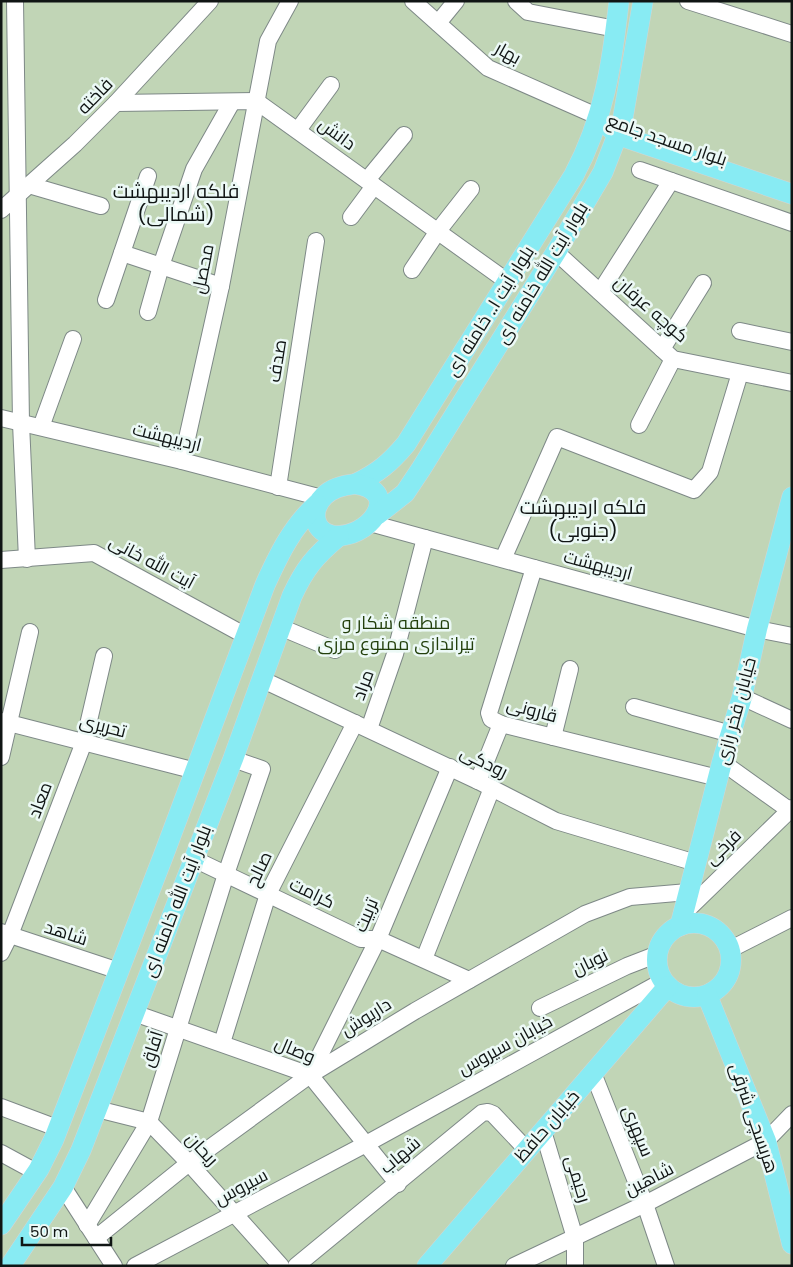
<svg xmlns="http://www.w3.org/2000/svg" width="793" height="1267" font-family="Poppins,Cairo,sans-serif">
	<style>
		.park { fill: #c1d5b6 }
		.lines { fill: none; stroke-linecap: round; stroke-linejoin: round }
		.minor-casing { stroke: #7e8987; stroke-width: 18 }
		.major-casing { stroke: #d4d5d5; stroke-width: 21 }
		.minor { stroke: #fff; stroke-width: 16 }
		.major { stroke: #88ebf3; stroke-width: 20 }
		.labels { text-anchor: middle; stroke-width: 5; stroke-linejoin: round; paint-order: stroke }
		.street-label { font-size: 18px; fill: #101514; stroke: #ecf9f6 }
		.park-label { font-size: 18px; fill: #23400c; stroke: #ecf9f6 }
		.quarter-label { font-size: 20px; fill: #101514; stroke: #ecf9f6 }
	</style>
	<rect width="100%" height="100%" fill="#ecf9f6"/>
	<!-- park -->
	<rect class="park" x="1" y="1" width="791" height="1265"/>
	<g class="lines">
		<!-- minor casing -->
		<g class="minor-casing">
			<g id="minor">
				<path d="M15,1l6,422 6,136"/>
				<path d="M413,1l75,67 111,49"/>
				<path d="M516,1l12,11 88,17"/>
				<path d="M688,1l104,33"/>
				<path d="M438,23l18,-22"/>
				<path d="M116,103l140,-2 252,181"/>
				<path d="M298,130l33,-45"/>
				<path d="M640,170l152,53"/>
				<path d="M367,180l37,-45"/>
				<path d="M29,185l72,21"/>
				<path d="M1,210l74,-66 41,-41 94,-102"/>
				<path d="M351,217l23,-31"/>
				<path d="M556,252l117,107 119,24"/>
				<path d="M122,253l99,33"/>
				<path d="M412,270l26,-39 33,-42"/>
				<path d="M600,292l71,-111"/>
				<path d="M106,300l42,-124"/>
				<path d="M148,312l13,-46 33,-97 38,-67"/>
				<path d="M740,331l52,11"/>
				<path d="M662,349l41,-66"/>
				<path d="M1,418l181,43 140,37"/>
				<path d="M639,425l34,-66"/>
				<path d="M41,427l32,-88"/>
				<path d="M182,461l39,-175 47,-245 22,-40"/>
				<path d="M278,487l38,-246"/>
				<path d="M370,523l387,106 35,7"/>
				<path d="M503,559l54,-122 137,53 16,-18 30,-99"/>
				<path d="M1,560l93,-7 152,83"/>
				<path d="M534,568l-45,145 2,6 10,5 217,54"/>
				<path d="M280,627l55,23"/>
				<path d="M261,679l217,102 78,40 140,42"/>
				<path d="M742,697l50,23"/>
				<path d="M634,707l97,27"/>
				<path d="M1,721l195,50"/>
				<path d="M369,729l26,-75 30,-116"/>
				<path d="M553,737l17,-68"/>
				<path d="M1,757l29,-125"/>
				<path d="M722,762l67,48"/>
				<path d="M478,781l23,-57"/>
				<path d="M194,859l167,80h17l91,41"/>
				<path d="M683,914l109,-106"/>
				<path d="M1,932l118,39"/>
				<path d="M729,950l63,-32"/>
				<path d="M1,953l9,-18 74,-193 20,-86"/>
				<path d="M424,959l68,-171"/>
				<path d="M540,1008l87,-42 31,-12"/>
				<path d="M134,1013l176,62 88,109"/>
				<path d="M222,1043l46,-149 87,-171"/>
				<path d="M593,1073l52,131 21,62"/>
				<path d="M310,1075l68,-136 72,-172"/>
				<path d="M1,1107l56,21"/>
				<path d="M97,1109l52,13 40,41 92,103"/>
				<path d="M543,1131l32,107v28"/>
				<path d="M1,1153l35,19"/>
				<path d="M63,1187l51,79"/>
				<path d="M87,1225l62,-103 77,-248 36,-105 -29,-10"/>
				<path d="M96,1238l93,-75 121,-88 105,-64 170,-97 45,-17 58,-5"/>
				<path d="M135,1266l231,-122 297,-163"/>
				<path d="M296,1266l186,-153 6,-1 5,2 34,36"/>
				<path d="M514,1266l131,-62 121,-63 26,-27"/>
			</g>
		</g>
		<!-- major casing -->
		<g class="major-casing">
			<g id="major">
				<path d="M609,127l9,8 174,59"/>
				<path d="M355,484c23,-11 35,-21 51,-40l168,-269c30,-56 38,-111 45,-174"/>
				<path d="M355,484c50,7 13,58 -24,51 -19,-5 -20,-26 -7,-39 8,-8 20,-11 31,-12z"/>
				<path d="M377,515l28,-22 16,-24 135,-217 47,-80 19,-49 21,-122"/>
				<circle cx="694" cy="960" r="37"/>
				<path d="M680,926l42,-164 20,-65 15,-68 35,-132"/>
				<path d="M707,995l59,146 26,103"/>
				<path d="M1,1225l38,-56 15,-30 110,-285 101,-269c14,-31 27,-58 52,-81"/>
				<path d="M10,1266l53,-79 18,-37 152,-391 59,-163c13,-28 23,-40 47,-60"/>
				<path d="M427,1266l241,-280"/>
			</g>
		</g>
		<!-- minor -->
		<use href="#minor" class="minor"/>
		<!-- major -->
		<use href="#major" class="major"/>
	</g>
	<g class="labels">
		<!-- street labels -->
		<g class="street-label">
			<text transform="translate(508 53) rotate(29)" y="6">بهار</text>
			<text transform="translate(95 96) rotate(-46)" y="6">فاخته</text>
			<text transform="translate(337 134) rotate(36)" y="6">دانش</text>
			<text transform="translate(667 140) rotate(19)" y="6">بلوار مسجد جامع</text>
			<text transform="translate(203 269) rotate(-79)" y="6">محصل</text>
			<text transform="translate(542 273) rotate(-59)" y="6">بلوار آیت الله خامنه ای</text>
			<text transform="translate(651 309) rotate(41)" y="6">کوچه عرفان</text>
			<text transform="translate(490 311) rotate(-58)" y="6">بلوار آیت ا.. خامنه ای</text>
			<text transform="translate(277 361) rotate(-81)" y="6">صدف</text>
			<text transform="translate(167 437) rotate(14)" y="6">اردیبهشت</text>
			<text transform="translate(152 562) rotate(28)" y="6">آیت الله خانی</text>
			<text transform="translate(598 565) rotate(15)" y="6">اردیبهشت</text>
			<text transform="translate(363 685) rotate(-70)" y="6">مراد</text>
			<text transform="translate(532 710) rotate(15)" y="6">قارونی</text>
			<text transform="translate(736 711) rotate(-75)" y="6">خیابان فخر رازی</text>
			<text transform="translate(103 726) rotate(14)" y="6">تحریری</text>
			<text transform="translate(484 762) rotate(26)" y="6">رودکی</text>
			<text transform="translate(40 800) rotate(-69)" y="6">معاد</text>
			<text transform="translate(723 847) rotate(-44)" y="6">فرخی</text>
			<text transform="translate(259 869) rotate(-65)" y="6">صالح</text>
			<text transform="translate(312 893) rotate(26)" y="6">کرامت</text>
			<text transform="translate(177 901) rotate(-69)" y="6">بلوار آیت الله خامنه ای</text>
			<text transform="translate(366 915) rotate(-67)" y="6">تربیت</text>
			<text transform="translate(66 933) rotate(18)" y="6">شاهد</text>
			<text transform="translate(590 962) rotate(-26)" y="6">نوبان</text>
			<text transform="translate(366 1017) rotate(-32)" y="6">داریوش</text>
			<text transform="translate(505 1045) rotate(-29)" y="6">خیابان سیروس</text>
			<text transform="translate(152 1049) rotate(-72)" y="6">آفاق</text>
			<text transform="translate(295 1050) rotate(23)" y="6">وصال</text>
			<text transform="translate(754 1118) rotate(71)" y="6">هریسچی شرقی</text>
			<text transform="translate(547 1126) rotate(-49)" y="6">خیابان حافظ</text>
			<text transform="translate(638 1131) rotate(68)" y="6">سپهری</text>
			<text transform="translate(202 1149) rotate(47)" y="6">ریحان</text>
			<text transform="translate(400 1155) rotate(-40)" y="6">شهاب</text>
			<text transform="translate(578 1179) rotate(73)" y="6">رحیمی</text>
			<text transform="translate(649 1179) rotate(-27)" y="6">شاهین</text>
			<text transform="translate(241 1187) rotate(-28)" y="6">سیروس</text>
		</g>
		<!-- park labels -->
		<g class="park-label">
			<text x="396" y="629">منطقه شکار و<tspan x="396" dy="21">تیراندازی ممنوع مرزی</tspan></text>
		</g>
		<!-- quarter labels -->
		<g class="quarter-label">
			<text x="176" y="198">فلکه اردیبهشت<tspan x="176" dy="23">(شمالی)</tspan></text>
			<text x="583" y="514">فلکه اردیبهشت<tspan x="583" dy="23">(جنوبی)</tspan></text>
		</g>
	</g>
	<!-- border -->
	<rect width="793" height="1267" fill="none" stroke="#101514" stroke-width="5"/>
	<!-- scale -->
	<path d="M22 1237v8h89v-8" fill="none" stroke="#101514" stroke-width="2.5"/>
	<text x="30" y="1237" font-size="15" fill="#101514" stroke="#ecf9f6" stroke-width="4" paint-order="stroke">50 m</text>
</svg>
